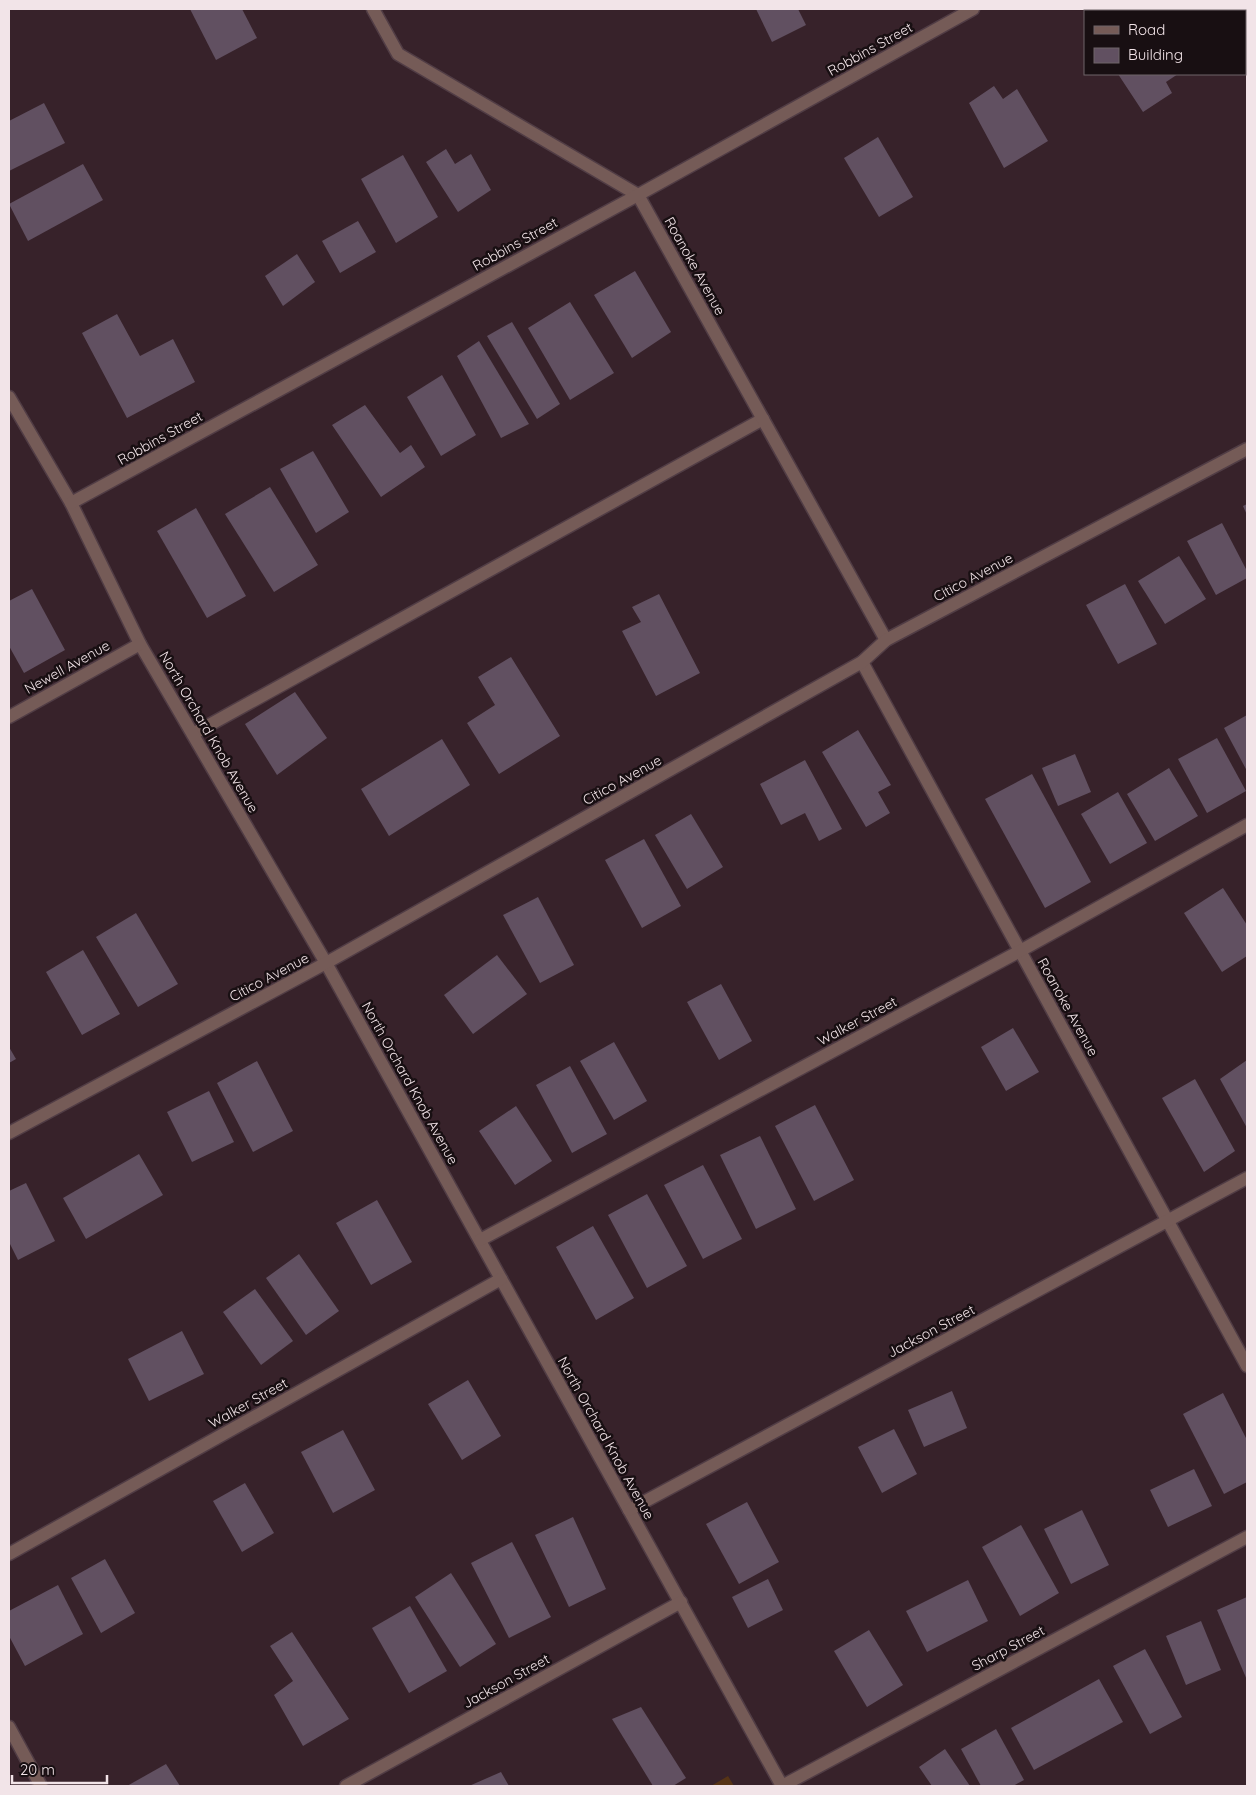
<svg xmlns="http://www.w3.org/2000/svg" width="1256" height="1795" font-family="Quicksand,sans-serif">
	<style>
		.green { fill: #563416 }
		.building { fill: #615061 }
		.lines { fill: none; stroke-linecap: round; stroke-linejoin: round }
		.lane-casing { stroke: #513d45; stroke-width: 15 }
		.street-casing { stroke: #513d45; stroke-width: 15 }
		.lane { stroke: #755b57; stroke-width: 12 }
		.street { stroke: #755b57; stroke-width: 12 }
		.labels { text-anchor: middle; stroke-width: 5; stroke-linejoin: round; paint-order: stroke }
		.street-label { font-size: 14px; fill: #f2e4e8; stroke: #180f12 }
	</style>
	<rect width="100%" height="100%" fill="#37222a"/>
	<!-- green -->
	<path class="green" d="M728,1776l6,10h-23z"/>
	<!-- building -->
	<g class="building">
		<path d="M190,9h52l15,29 -41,22z"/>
		<path d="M756,9h42l8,16 -34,17z"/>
		<path d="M1158,9h61l2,2h-61z"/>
		<path d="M1118,74h60l-12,8 6,11 -29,19z"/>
		<path d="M994,86l9,13 14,-10 31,52 -44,27 -35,-65z"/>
		<path d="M44,103l21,40 -56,28v-50z"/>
		<path d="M878,137l35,60 -34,20 -35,-59z"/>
		<path d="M446,149l9,15 16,-10 20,36 -33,22 -32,-50z"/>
		<path d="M403,155l35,62 -42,26 -35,-64z"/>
		<path d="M83,164l20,36 -75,41 -19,-37z"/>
		<path d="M358,221l18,31 -36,21 -18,-32z"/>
		<path d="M297,254l18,28 -32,24 -18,-30z"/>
		<path d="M635,271l36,61 -39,26 -38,-63z"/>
		<path d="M570,302l44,71 -44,27 -42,-72z"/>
		<path d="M117,314l23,42 33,-17 22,43 -68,36 -45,-85z"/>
		<path d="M512,322l48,82 -23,15 -50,-83z"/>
		<path d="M479,341l50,83 -28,14 -44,-82z"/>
		<path d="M442,375l34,60 -35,21 -34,-59z"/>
		<path d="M365,405l35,48 11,-8 14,22 -44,30 -49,-72z"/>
		<path d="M313,451l36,61 -33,21 -36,-64z"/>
		<path d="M270,487l48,78 -44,27 -49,-78z"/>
		<path d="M1247,504v11l-4,-9z"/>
		<path d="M196,508l50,88 -39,22 -50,-87z"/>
		<path d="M1222,523l25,48v7l-31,17 -29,-54z"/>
		<path d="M1179,556l27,43 -41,25 -27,-43z"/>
		<path d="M1125,584l32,60 -39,20 -32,-59z"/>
		<path d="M32,589l33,61 -41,23 -15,-27v-45z"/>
		<path d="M659,594l41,79 -44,23 -34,-65 19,-9 -9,-15z"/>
		<path d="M511,657l49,79 -61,38 -32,-51 28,-18 -17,-28z"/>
		<path d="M295,692l32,46 -50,37 -32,-51z"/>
		<path d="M1247,715v56l-23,-43z"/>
		<path d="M858,730l33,55 -13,7 12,21 -24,14 -44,-75z"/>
		<path d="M1217,738l29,53 -39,22 -29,-54z"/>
		<path d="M442,739l28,46 -81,51 -28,-47z"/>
		<path d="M1075,754l16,38 -33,14 -16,-38z"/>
		<path d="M805,760l37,69 -23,12 -14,-28 -24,12 -21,-41z"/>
		<path d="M1169,768l29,48 -43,25 -28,-47z"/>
		<path d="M1032,774l59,108 -46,26 -60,-109z"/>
		<path d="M1118,792l29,51 -37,21 -29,-50z"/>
		<path d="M691,814l32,53 -36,22 -32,-54z"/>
		<path d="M644,839l37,67 -39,22 -37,-68z"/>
		<path d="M1223,888l24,37v31l-25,16 -38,-59z"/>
		<path d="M538,897l36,68 -34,18 -37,-68z"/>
		<path d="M136,913l42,71 -40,23 -42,-70z"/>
		<path d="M83,950l37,64 -38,21 -36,-63z"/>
		<path d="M497,955l30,39 -54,40 -29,-39z"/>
		<path d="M721,984l31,57 -33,19 -32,-58z"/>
		<path d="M1013,1028l26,44 -33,19 -25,-44z"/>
		<path d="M614,1042l33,59 -33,19 -34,-59z"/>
		<path d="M9,1047l7,12 -7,4z"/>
		<path d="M1247,1060v68l-27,-49z"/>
		<path d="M257,1061l36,70 -40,21 -36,-69z"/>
		<path d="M570,1066l37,68 -35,19 -36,-68z"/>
		<path d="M1195,1079l40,72 -31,21 -42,-74z"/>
		<path d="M209,1091l25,51 -42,20 -25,-50z"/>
		<path d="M815,1105l39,75 -40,21 -39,-75z"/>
		<path d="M516,1106l36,55 -37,24 -36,-54z"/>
		<path d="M760,1136l36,73 -40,20 -36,-74z"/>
		<path d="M139,1154l24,41 -77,44 -23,-41z"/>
		<path d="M703,1165l39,74 -39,20 -39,-74z"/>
		<path d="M26,1183l29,58 -37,19 -9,-18v-51z"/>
		<path d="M647,1194l40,72 -40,22 -39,-73z"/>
		<path d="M377,1200l35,62 -41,23 -35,-62z"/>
		<path d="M593,1226l41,72 -38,22 -40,-73z"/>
		<path d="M299,1254l40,57 -33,24 -40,-57z"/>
		<path d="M255,1289l38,52 -32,24 -38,-53z"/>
		<path d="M182,1331l22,43 -55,27 -21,-42z"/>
		<path d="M468,1380l33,56 -39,24 -34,-56z"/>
		<path d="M952,1391l15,37 -43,19 -16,-37z"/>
		<path d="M1223,1393l24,47v42l-23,12 -41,-80z"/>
		<path d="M894,1429l23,45 -35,19 -24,-46z"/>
		<path d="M343,1430l32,60 -42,23 -32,-61z"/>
		<path d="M1194,1469l18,37 -44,21 -18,-37z"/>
		<path d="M245,1483l29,50 -32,19 -29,-51z"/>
		<path d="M747,1502l32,60 -40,22 -33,-60z"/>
		<path d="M1082,1510l27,55 -38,19 -27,-55z"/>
		<path d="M573,1517l33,72 -37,18 -34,-72z"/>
		<path d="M1021,1525l38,68 -39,23 -38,-69z"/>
		<path d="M512,1542l39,75 -42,21 -38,-75z"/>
		<path d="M105,1559l30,54 -34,20 -30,-55z"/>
		<path d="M451,1573l45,71 -36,23 -45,-70z"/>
		<path d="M768,1579l15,31 -35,18 -16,-31z"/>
		<path d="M968,1580l20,41 -61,31 -21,-41z"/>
		<path d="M58,1585l25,49 -58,32 -16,-30v-25z"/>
		<path d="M1247,1597v83l-30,-70z"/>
		<path d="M410,1606l37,65 -38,22 -37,-65z"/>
		<path d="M1201,1621l20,49 -35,15 -20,-49z"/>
		<path d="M869,1630l34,55 -36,22 -33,-56z"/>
		<path d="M292,1632l57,87 -46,27 -29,-51 19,-14 -23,-35z"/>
		<path d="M1145,1649l37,68 -32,17 -37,-68z"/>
		<path d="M1099,1679l24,43 -89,48 -23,-42z"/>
		<path d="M641,1707l45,71 -13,8h-20l-41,-67z"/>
		<path d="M996,1729l28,51 -11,6h-32l-20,-37z"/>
		<path d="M945,1749l25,37h-38l-13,-19z"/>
		<path d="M166,1764l14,22h-53z"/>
		<path d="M501,1772l8,14h-40z"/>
	</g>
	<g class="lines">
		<!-- lane casing -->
		<g class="lane-casing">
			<path id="lane" d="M193,734l570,-315"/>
		</g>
		<!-- street casing -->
		<g class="street-casing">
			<g id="street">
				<path d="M373,9l25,45 240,141 248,445"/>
				<path d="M9,397l62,106 69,141 186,319 456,823 465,-249"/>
				<path d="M71,503l567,-308 335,-186"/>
				<path d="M862,662l385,704"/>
				<path d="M9,717l131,-73"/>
				<path d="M9,1133l317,-170 536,-301 24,-22 361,-191"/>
				<path d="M480,1240l540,-289 227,-126"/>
				<path d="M629,1510l618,-332"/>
				<path d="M9,1554l492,-275"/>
				<path d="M9,1727l32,59"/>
				<path d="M346,1786l335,-184"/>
			</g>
		</g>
		<!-- lane -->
		<use href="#lane" class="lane"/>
		<!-- street -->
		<use href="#street" class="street"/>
	</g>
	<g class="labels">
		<!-- street labels -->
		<g class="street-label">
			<text transform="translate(870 49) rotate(-29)" y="5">Robbins Street</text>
			<text transform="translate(515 244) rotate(-29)" y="5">Robbins Street</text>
			<text transform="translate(695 266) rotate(61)" y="5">Roanoke Avenue</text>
			<text transform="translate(160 438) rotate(-29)" y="5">Robbins Street</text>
			<text transform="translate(973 577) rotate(-28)" y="5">Citico Avenue</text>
			<text transform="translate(67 667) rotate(-29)" y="5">Newell Avenue</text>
			<text transform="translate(209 732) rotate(60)" y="5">North Orchard Knob Avenue</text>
			<text transform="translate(622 780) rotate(-29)" y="5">Citico Avenue</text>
			<text transform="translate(269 977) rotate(-28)" y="5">Citico Avenue</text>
			<text transform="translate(1068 1007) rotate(61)" y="5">Roanoke Avenue</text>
			<text transform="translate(857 1021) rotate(-28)" y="5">Walker Street</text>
			<text transform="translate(410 1083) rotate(61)" y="5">North Orchard Knob Avenue</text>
			<text transform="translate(931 1331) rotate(-28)" y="5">Jackson Street</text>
			<text transform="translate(248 1403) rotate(-29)" y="5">Walker Street</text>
			<text transform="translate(606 1438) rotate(61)" y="5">North Orchard Knob Avenue</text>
			<text transform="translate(1008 1648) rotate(-28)" y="5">Sharp Street</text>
			<text transform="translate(506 1681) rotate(-29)" y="5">Jackson Street</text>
		</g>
	</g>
	<!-- border -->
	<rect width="1256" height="1795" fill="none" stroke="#f2e4e8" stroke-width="20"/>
	<!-- legend -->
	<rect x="1084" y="10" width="162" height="65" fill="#180f12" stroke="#6f6468"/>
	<rect x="1094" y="26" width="25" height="8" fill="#755b57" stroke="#6f6468"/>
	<text x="1128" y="35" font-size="15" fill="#f2e4e8">Road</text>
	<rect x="1094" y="48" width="25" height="15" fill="#615061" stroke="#6f6468"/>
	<text x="1128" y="60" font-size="15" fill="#f2e4e8">Building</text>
	<!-- scale -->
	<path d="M12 1775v8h95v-8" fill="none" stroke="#f2e4e8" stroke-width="2.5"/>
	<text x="20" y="1775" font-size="15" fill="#f2e4e8" stroke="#180f12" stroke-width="4" paint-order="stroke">20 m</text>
</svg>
